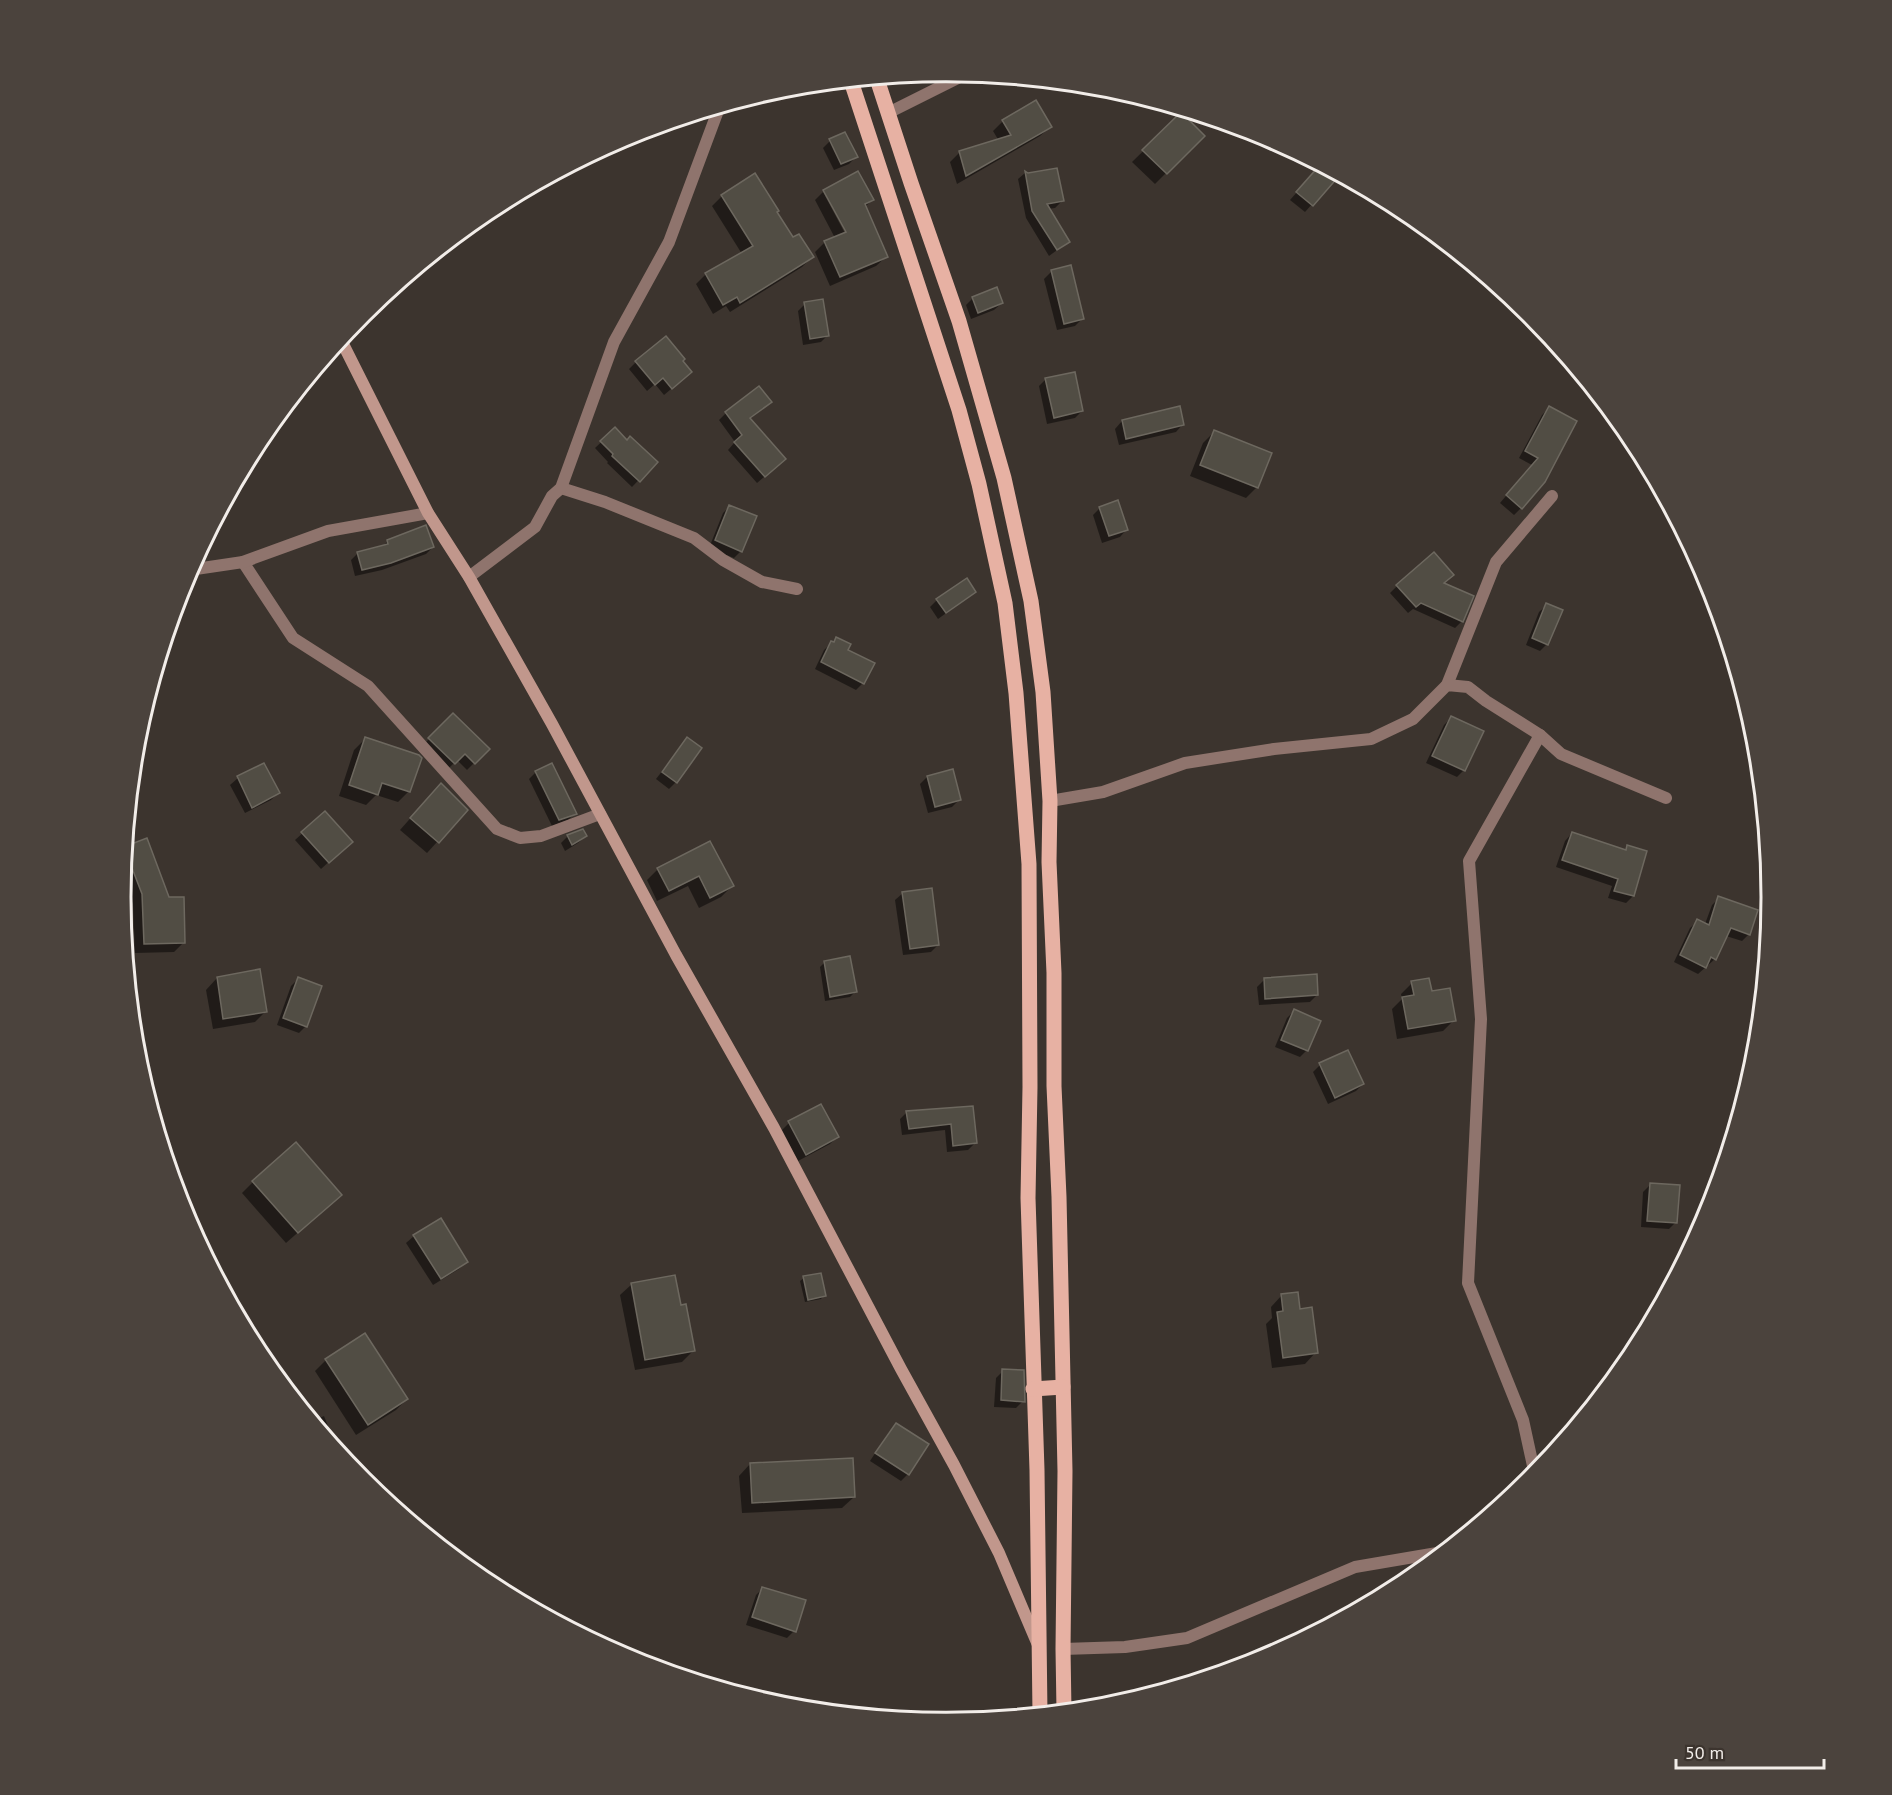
<svg xmlns="http://www.w3.org/2000/svg" width="1892" height="1795" font-family="'PT Sans',sans-serif">
	<style>
		.shadow { fill: #0007 }
		.building { fill: #514d44; stroke: #6d685f; stroke-width: 1.5 }
		.lines { fill: none; stroke-linecap: round; stroke-linejoin: round }
		.minor { stroke: #8f746d; stroke-width: 12 }
		.secondary { stroke: #c1978c; stroke-width: 12 }
		.primary { stroke: #e7b1a3; stroke-width: 15 }
		.rim { fill: none; stroke: #f2ede9; stroke-width: 3 }
	</style>
	<rect width="100%" height="100%" fill="#3c342e"/>
	<!-- shadow -->
	<g class="shadow">
		<path d="M1181,114l22,22 -48,48 -23,-22z"/>
		<path d="M1003,121l47,6 -10,9 -83,48 -7,-22 10,-10 39,-11 -6,-10z"/>
		<path d="M830,141l26,16 -7,7 -15,6 -11,-22z"/>
		<path d="M1320,166l18,9 -33,37 -15,-12z"/>
		<path d="M1025,173l37,28 -7,7 -7,1 20,33 -19,14 -23,-38 -8,-39z"/>
		<path d="M755,176l38,64 19,17 -10,10 -72,45 -4,-6 -13,8 -17,-30 10,-10 36,-20 -30,-48 10,-10z"/>
		<path d="M824,191l48,9 -7,7 21,50 -10,9 -46,20 -15,-34 10,-10 10,-4 -20,-38 8,-8 25,47 2,-1 -24,-46h-3z"/>
		<path d="M1052,271l30,48 -7,7 -18,4 -13,-51z"/>
		<path d="M973,298l29,5 -8,7 -23,9 -5,-14z"/>
		<path d="M805,304l23,31 -7,7 -18,3 -5,-34z"/>
		<path d="M681,361l2,18 -19,16 -9,-11 -8,7 -18,-22 7,-7z"/>
		<path d="M1046,379l36,32 -7,7 -28,6 -8,-38z"/>
		<path d="M770,402l-21,17 28,47 -20,17 -29,-33 7,-8 -16,-22 7,-7z"/>
		<path d="M1549,408l26,13 -54,87 -7,7 -14,-12 32,-38 -13,-7 23,-43z"/>
		<path d="M1122,421l61,3 -7,8 -57,13 -4,-16z"/>
		<path d="M615,429l12,13 29,20 -24,25 -25,-24 1,-1 -13,-14z"/>
		<path d="M1214,432l43,55 -11,11 -56,-22 13,-33z"/>
		<path d="M730,506l11,45 -7,7 -25,-10 14,-35z"/>
		<path d="M1100,508l27,21 -7,8 -18,6 -9,-28z"/>
		<path d="M388,541l45,6 -7,7 -44,16 -27,6 -4,-16 7,-7 23,-5z"/>
		<path d="M1397,586l65,35 -7,7 -42,-19 -5,4 -18,-20z"/>
		<path d="M975,592l-37,27 -8,-12 7,-7z"/>
		<path d="M1547,605v39l-7,7 -14,-6 13,-33z"/>
		<path d="M837,638l9,13 17,32 -7,7 -41,-21 9,-19z"/>
		<path d="M453,715l35,34 -21,21 -10,-10 -10,10 -25,-24z"/>
		<path d="M1451,718l13,52 -7,7 -31,-14 18,-38z"/>
		<path d="M365,739l44,52 -11,11 -22,-7 -10,10 -27,-9 15,-46z"/>
		<path d="M687,739l-11,43 -7,7 -13,-10z"/>
		<path d="M263,765l15,28 -7,7 -26,13 -15,-28 8,-7z"/>
		<path d="M551,765l24,48 -7,7 -16,6 -23,-47 7,-7z"/>
		<path d="M927,777l32,23 -7,7 -24,6 -8,-29z"/>
		<path d="M430,796l36,14 -39,43 -27,-23z"/>
		<path d="M325,813l19,35 -23,21 -26,-29z"/>
		<path d="M1572,833l52,18 4,-4 5,49 -7,7 -18,-5 4,-12 -56,-19 9,-26z"/>
		<path d="M568,836h18l-8,7 -13,8 -4,-8z"/>
		<path d="M146,840l38,102 -10,10 -39,1 -2,-49 -11,-27 3,-30z"/>
		<path d="M710,843l22,43 -11,11 -22,11 -11,-22 -31,15 -10,-21 11,-11z"/>
		<path d="M903,893l35,52 -7,7 -28,3 -8,-55z"/>
		<path d="M1719,898l30,36 -7,7 -16,-5 -11,23 -17,15 -24,-12 16,-34 8,-7 7,3 7,-19z"/>
		<path d="M825,962l31,29 -6,6 -25,4 -5,-34z"/>
		<path d="M217,978l49,33 -11,11 -42,7 -7,-39z"/>
		<path d="M298,979l8,47 -7,7 -22,-8 14,-39z"/>
		<path d="M1264,980l53,15 -7,7 -51,3 -2,-18z"/>
		<path d="M1412,983l18,10 24,27 -11,11 -46,8 -5,-30 10,-10 -1,-5z"/>
		<path d="M1294,1011l13,39 -7,7 -25,-10 12,-29z"/>
		<path d="M1347,1052l16,32 -7,7 -28,13 -15,-32 7,-7z"/>
		<path d="M820,1106l17,31 -7,7 -32,17 -16,-31 7,-7z"/>
		<path d="M938,1109l37,34 -7,7 -21,2 -2,-22 -43,5 -2,-16 7,-7z"/>
		<path d="M253,1182l76,23 -43,38 -44,-50z"/>
		<path d="M1650,1185l26,37 -7,7 -28,-2 2,-35z"/>
		<path d="M440,1220l26,42 -7,7 -26,16 -27,-42 8,-7z"/>
		<path d="M804,1278l20,17 -3,4 -16,3 -5,-21z"/>
		<path d="M632,1284l48,23 13,44 -11,11 -47,8 -15,-75z"/>
		<path d="M1282,1295l17,15 17,42 -11,12 -33,4 -6,-44 6,-6 -1,-11z"/>
		<path d="M326,1360l81,39 -11,11 -40,25 -41,-64z"/>
		<path d="M1003,1371l20,30 -7,7 -22,-1 2,-29z"/>
		<path d="M324,1416l14,35 -25,-30z"/>
		<path d="M896,1425l31,20 -19,29 -7,7 -31,-20 19,-29z"/>
		<path d="M750,1464l104,33 -12,11 -100,5 -3,-37z"/>
		<path d="M763,1588l31,43 -7,7 -41,-13 10,-30z"/>
	</g>
	<!-- building -->
	<g class="building">
		<path d="M1036,100l16,27 -86,49 -7,-25 52,-16 -9,-15z"/>
		<path d="M1181,112l24,24 -38,38 -25,-24z"/>
		<path d="M845,132l13,25 -17,7 -12,-25z"/>
		<path d="M1319,166l20,10 -26,30 -17,-14z"/>
		<path d="M1057,168l7,33 -17,3 23,38 -13,8 -25,-39 -7,-40 3,2z"/>
		<path d="M858,171l16,29 -9,4 23,53 -48,20 -16,-36 22,-9 -23,-42z"/>
		<path d="M755,173l24,38 -2,1 16,25 6,-3 15,23 -74,46 -3,-6 -14,8 -18,-32 48,-27 -32,-51z"/>
		<path d="M1071,265l13,54 -20,5 -13,-54z"/>
		<path d="M997,287l6,16 -25,10 -6,-16z"/>
		<path d="M823,299l6,37 -19,3 -6,-37z"/>
		<path d="M666,336l19,23 -2,2 9,11 -20,17 -9,-11 -8,7 -20,-24z"/>
		<path d="M1075,372l8,39 -29,7 -9,-40z"/>
		<path d="M759,386l13,16 -22,16 36,41 -21,18 -31,-35 8,-7 -17,-23z"/>
		<path d="M1180,406l4,19 -58,14 -4,-19z"/>
		<path d="M1549,406l28,15 -32,61 -23,27 -16,-14 32,-37 -13,-7z"/>
		<path d="M615,427l12,13 3,-4 28,26 -18,20 -28,-26 1,-2 -13,-13z"/>
		<path d="M1214,430l58,23 -14,35 -58,-23z"/>
		<path d="M1118,500l10,30 -19,6 -10,-29z"/>
		<path d="M729,505l28,11 -15,36 -27,-12z"/>
		<path d="M426,525l8,22 -43,16 -29,7 -5,-18 31,-8 -1,-4z"/>
		<path d="M1434,552l20,23 -10,8 30,13 -11,26 -42,-19 -5,4 -20,-22z"/>
		<path d="M967,578l9,14 -30,21 -10,-14z"/>
		<path d="M1546,603l17,7 -15,35 -16,-7z"/>
		<path d="M836,637l15,7 -3,6 27,13 -11,21 -43,-22 10,-21 3,1z"/>
		<path d="M453,713l37,36 -15,15 -10,-10 -10,10 -27,-26z"/>
		<path d="M1451,716l33,15 -19,40 -33,-15z"/>
		<path d="M365,737l54,18 3,3 -12,34 -28,-9 -4,12 -29,-10z"/>
		<path d="M687,737l15,11 -25,35 -15,-11z"/>
		<path d="M264,763l16,30 -28,15 -15,-32z"/>
		<path d="M552,763l25,51 -18,6 -24,-49z"/>
		<path d="M953,769l8,31 -26,7 -8,-31z"/>
		<path d="M441,783l27,27 -29,33 -29,-25z"/>
		<path d="M325,811l28,31 -24,21 -28,-31z"/>
		<path d="M583,829l4,7 -15,9 -5,-10z"/>
		<path d="M1572,832l54,18 1,-5 20,6 -13,45 -20,-5 4,-12 -56,-19z"/>
		<path d="M147,838l22,59h15l1,46 -41,1 -2,-50 -17,-44 1,-4z"/>
		<path d="M710,841l24,45 -24,12 -11,-22 -30,15 -12,-23z"/>
		<path d="M932,888l7,57 -29,4 -8,-57z"/>
		<path d="M1718,896l40,14 -8,25 -19,-7 -15,32 -5,-3 -5,11 -26,-13 17,-36 12,6z"/>
		<path d="M850,956l7,36 -27,5 -6,-36z"/>
		<path d="M260,969l7,43 -44,7 -6,-42z"/>
		<path d="M1317,974l1,21 -53,4 -1,-21z"/>
		<path d="M298,977l24,9 -15,41 -24,-9z"/>
		<path d="M1429,978l3,13 18,-3 6,33 -48,8 -6,-32 12,-2 -3,-14z"/>
		<path d="M1294,1009l27,12 -13,30 -27,-11z"/>
		<path d="M1348,1050l16,34 -29,14 -16,-35z"/>
		<path d="M821,1104l18,33 -33,18 -18,-34z"/>
		<path d="M973,1106l4,37 -24,3 -2,-22 -42,5 -3,-18z"/>
		<path d="M296,1142l46,53 -44,38 -46,-52z"/>
		<path d="M1650,1183l30,2 -3,38 -30,-2z"/>
		<path d="M441,1218l27,44 -27,17 -28,-44z"/>
		<path d="M821,1273l5,23 -18,4 -5,-24z"/>
		<path d="M675,1275l6,30 5,-1 9,47 -50,9 -14,-77z"/>
		<path d="M1298,1292l2,17 12,-2 6,46 -35,5 -6,-46 6,-1 -2,-17z"/>
		<path d="M365,1333l43,66 -40,26 -43,-66z"/>
		<path d="M1002,1369l22,1 1,32 -24,-2z"/>
		<path d="M896,1423l33,21 -20,31 -34,-22z"/>
		<path d="M853,1458l2,39 -103,6 -2,-40z"/>
		<path d="M762,1587l44,13 -10,32 -44,-15z"/>
	</g>
	<g class="lines">
		<!-- minor -->
		<g class="minor">
			<path d="M888,113l78,-39"/>
			<path d="M561,488l44,14 89,36 29,22 39,22 35,7"/>
			<path d="M243,562l50,76 75,48 129,143 23,9 21,-2 59,-22"/>
			<path d="M189,570l54,-8 85,-31 100,-18"/>
			<path d="M469,577l66,-50 17,-31 9,-8 53,-146 55,-100 50,-134"/>
			<path d="M1447,685l49,-123 56,-66"/>
			<path d="M1050,801l53,-9 82,-29 89,-14 97,-10 42,-20 34,-34 21,2 18,14 54,34 21,19 105,44"/>
			<path d="M1535,1475l-12,-55 -55,-137 13,-264 -12,-158 71,-126"/>
			<path d="M1063,1649l62,-2 62,-9 168,-71 88,-15"/>
		</g>
		<!-- secondary -->
		<path class="secondary" d="M341,340l87,173 41,64 83,147 124,231 98,173 127,241 53,96 45,88 39,92"/>
		<!-- primary -->
		<g class="primary">
			<path d="M877,79l34,104 48,138 45,157 27,123 12,91 7,109 -1,61 5,111v113l5,111 6,274 -2,178 1,62"/>
			<path d="M851,81l108,329 20,74 26,119 11,90 13,171 1,223 -2,111 9,272 3,244"/>
			<path d="M1033,1389l30,-2"/>
		</g>
	</g>
	<!-- crop -->
	<path d="M0 0H1892V1795H0ZM131 897a815 815 0 1 1 1630 0a815 815 0 1 1-1630 0Z" fill="#4b433d" fill-rule="evenodd"/>
	<path class="rim" d="M131 897a815 815 0 1 1 1630 0a815 815 0 1 1-1630 0Z"/>
	<!-- scale -->
	<path d="M1676 1759v9h148v-9" fill="none" stroke="#f2ede9" stroke-width="3"/>
	<text x="1685" y="1759" font-size="18" fill="#f2ede9" stroke="#3c342e" stroke-width="4.5" paint-order="stroke">50 m</text>
</svg>
